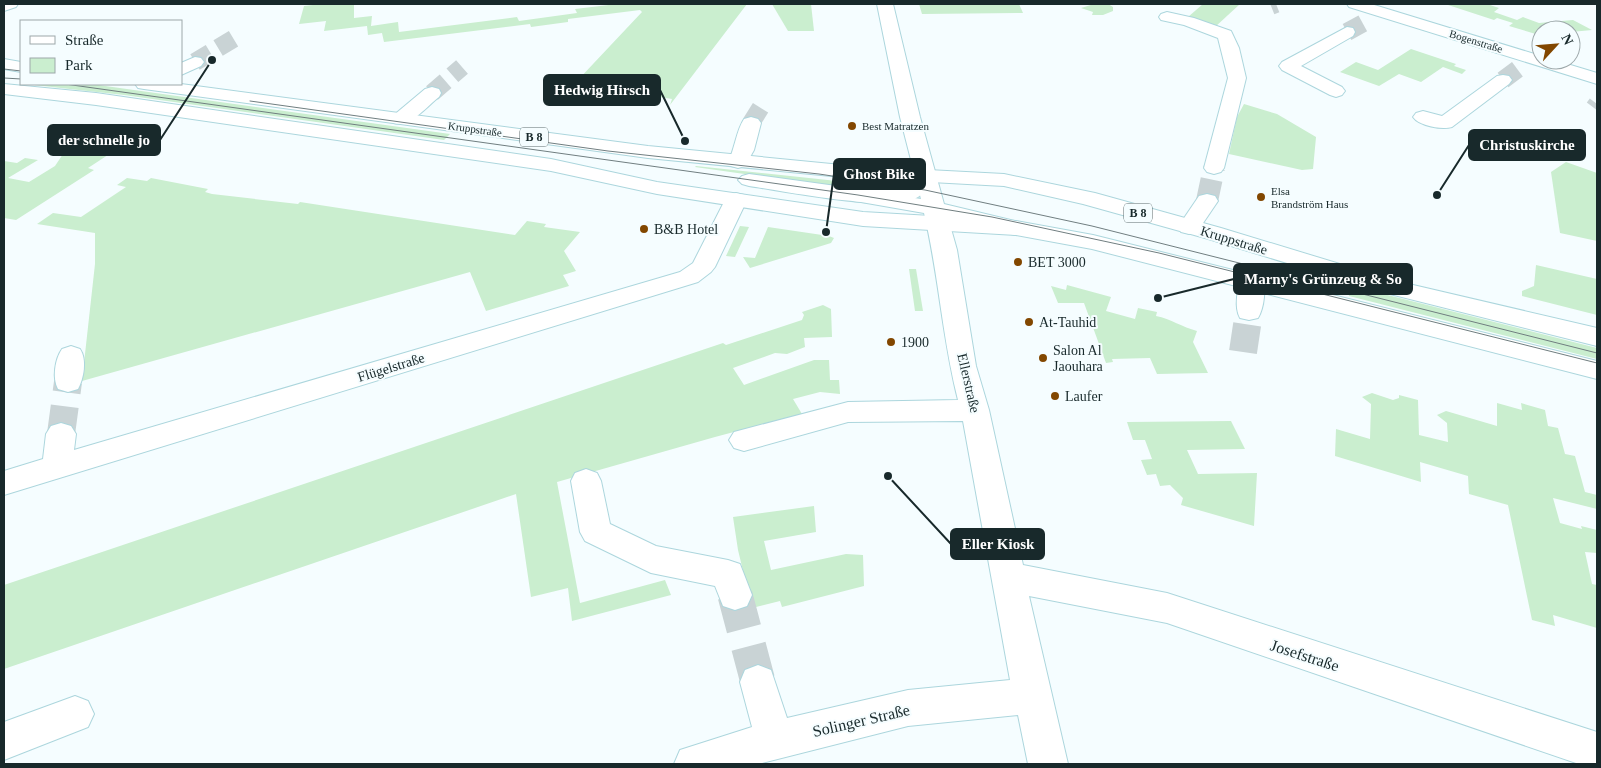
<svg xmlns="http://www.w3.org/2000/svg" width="1601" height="768" font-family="Georgia,serif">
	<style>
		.green { fill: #caeecf }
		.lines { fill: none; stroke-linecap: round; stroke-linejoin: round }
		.minor-tunnel-far3 { stroke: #c9d3d5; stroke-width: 18; stroke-dasharray: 18 9; stroke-linecap: butt }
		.minor-tunnel-far2 { stroke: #c9d3d5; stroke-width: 22; stroke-dasharray: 22 11; stroke-linecap: butt }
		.minor-tunnel-far1 { stroke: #c9d3d5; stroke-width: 28; stroke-dasharray: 28 14; stroke-linecap: butt }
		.minor-tunnel { stroke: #c9d3d5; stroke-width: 35; stroke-dasharray: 35 18; stroke-linecap: butt }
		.minor-casing { stroke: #acd6dd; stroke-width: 2 }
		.major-casing { stroke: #acd6dd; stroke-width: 2 }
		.minor { fill: #fff; fill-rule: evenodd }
		.major { fill: #fff; fill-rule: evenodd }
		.tram { stroke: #707e80; stroke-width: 1 }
		.poi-dot { fill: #824700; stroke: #f5fdff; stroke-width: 2 }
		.labels { text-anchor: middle; stroke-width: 4; stroke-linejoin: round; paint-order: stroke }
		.far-street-label { font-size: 11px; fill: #18292b; stroke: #f5fdff }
		.far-poi-label { font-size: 11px; fill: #18292b; stroke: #f5fdff; text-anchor: start }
		.shield { fill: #f5fdff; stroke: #5a696b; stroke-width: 1 }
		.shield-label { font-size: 12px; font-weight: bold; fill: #18292b }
		.poi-label { font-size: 14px; fill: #18292b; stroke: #f5fdff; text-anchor: start }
		.street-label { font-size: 14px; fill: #18292b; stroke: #f5fdff }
		.near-street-label { font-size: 16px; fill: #18292b; stroke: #f5fdff }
		.leader { fill: none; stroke: #18292b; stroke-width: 2 }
		.callout-dot { fill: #18292b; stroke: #f5fdff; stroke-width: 2 }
		.callout { fill: #18292b; stroke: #18292b; stroke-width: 2 }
		.callout-label { font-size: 15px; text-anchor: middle; font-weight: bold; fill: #fff }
	</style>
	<rect width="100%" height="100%" fill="#f5fdff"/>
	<!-- green -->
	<g class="green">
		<path d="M322,4h32v14l18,-2 -1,10 27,-4 1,10 118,-15 2,4 58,-8 -2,-4 42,-5h130l-77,101 2,-6 -48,-8 3,-3 -50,-7 65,-69 -2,-2 -72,9v3l-37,5 -1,-3 -146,18 -2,-9 -14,2 -1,-9 -43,5 2,-10 -27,3 5,-18z"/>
		<path d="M772,4h39l3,27h-26z"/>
		<path d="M919,4h100l4,9 -101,1z"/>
		<path d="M1094,4h14l5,3v4l-10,4h-11l1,-3 -12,-4z"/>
		<path d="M1203,4h37l-25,23 -27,-10z"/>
		<path d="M1445,4h42l12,4 -5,4 23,8 6,-3 16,6 34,-3 19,10 -21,2v-2h-30v3l-2,2 -30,-9 4,-3 -16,-5 -3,2z"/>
		<path d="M1411,49l45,15 -2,2 12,4 -4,4 -19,-7 -22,15 -22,-8 -20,12 -39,-14 16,-10 22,8z"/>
		<path d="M25,84h66l359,50 -6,6 -320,-45z"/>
		<path d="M1244,104l33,10 39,23 -3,32 -11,1 -73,-16 8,-37z"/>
		<path d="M104,135l33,1 -49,32 6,2 -78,50 -12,-2v-57l13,2 8,-5 13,2 -30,18 21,4 26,-16 8,-12 11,-1z"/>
		<path d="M1566,162l31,11v68l-37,-8 -9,-61z"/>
		<path d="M696,166l141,15 1,6 -143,-20z"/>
		<path d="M127,178l20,3 4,-3 57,11 -3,3 7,2 86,10 2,-2 215,33 12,-14 19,3 -2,3 36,5 -16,19 12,20 -13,4 6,11 -83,25 -16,-39 -388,109 13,-117v-31l-58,-9 16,-11 28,4 45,-30 -9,-2z"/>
		<path d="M740,226l9,1 -14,30 -9,-1z"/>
		<path d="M768,227l61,9 5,2 -3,5 -81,25 -7,-11 12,1z"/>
		<path d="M1282,264l66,21 249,63v11l-248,-63 -2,-10 -66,-16z"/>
		<path d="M1536,265l61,14v36l-75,-19v-5l12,-5z"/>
		<path d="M909,269h7l7,42h-8z"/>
		<path d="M1067,285l44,12 -5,14 29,8 3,-11 19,4 -1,4c15,3 26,11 41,15l-4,11 15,31 -51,1 -7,-16 -38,1 1,3 -7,1 -22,-60h-26l-7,-17 15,4z"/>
		<path d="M823,305l8,4 1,28 -28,1 1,9 -18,7 -12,-1 -42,15 11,17 70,-25h15l1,20h9l1,14 -20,-2 -27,7 9,15 -87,23 -158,45 23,121 85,-23 6,15 -99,26 -4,-33 -37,9 -15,-103 -512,175v-84l719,-242 3,2 76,-25 2,-5 -2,-3z"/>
		<path d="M1372,393l21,7 6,-2v-3l19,5 1,35 29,7 -1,-19 -10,-8 9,-4 51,15v-23l25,7 -1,-7 24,7 3,16 10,2 7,26 10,2 10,36 12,3v14l-44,-11 7,25 22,6 -1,-3 16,4v23l-12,-1 7,32 5,1v43l-44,-13 2,11 -23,-6 -24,-115 -39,-11 -1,-18 -48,-14 1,20 -86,-26 1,-27 34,10 1,-35 -9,-7z"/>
		<path d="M1231,421l14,28 -58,1 11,24 59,-1 -3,53 -73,-21 2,-7 -13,-13 -10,1 -4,-12 -9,1 -6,-15 11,-1 -7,-19h-12l-6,-18z"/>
		<path d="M814,506l2,26 -52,9 7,29 75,-16 17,1 1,31 -82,21 -2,-6 -28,7 -14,-58 -5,-33z"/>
	</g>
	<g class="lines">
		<!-- minor-tunnel-far3 -->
		<g class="minor-tunnel-far3">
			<path d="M1271,6l5,-2"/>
			<path d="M1347,32l22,-12"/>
			<path d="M195,62l43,-26"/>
			<path d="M1503,80l16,-12"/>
			<path d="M432,93l30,-26"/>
			<path d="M1594,108l3,-4"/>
			<path d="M751,123l10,-16"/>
		</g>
		<!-- minor-tunnel-far2 -->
		<path class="minor-tunnel-far2" d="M1207,201l7,-33"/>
		<!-- minor-tunnel-far1 -->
		<g class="minor-tunnel-far1">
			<path d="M1243,352l6,-40"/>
			<path d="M61,434l7,-52"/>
		</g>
		<!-- minor-tunnel -->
		<path class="minor-tunnel" d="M735,595l23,87"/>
		<!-- minor casing -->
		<g class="minor-casing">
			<g id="minor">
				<path d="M4,4h14l-2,3 -12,4z"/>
				<path d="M877,4h16l27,113 24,87 79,19 3,5 -3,5 -8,2 -67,-17 9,32 19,116 13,44 34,155 144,28 430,139v32h-18l-412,-141 -138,-27 39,168h-40l-10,-49 -110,11 -150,38h-84l6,-14 72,-23 -12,-45 5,-12 13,-5 13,5 16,48 121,-28 102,-10 -47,-259 -115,1 -104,29 -10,-3 -5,-8 5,-8 114,-30 110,-2c-16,-62 -19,-125 -34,-187l-63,-11 -8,-1 -3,-5 3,-5 8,-1 60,9 -21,-82z"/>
				<path d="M1347,4h24l170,52v4h13l43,13v11l-248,-77z"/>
				<path d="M1167,12l27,6 37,13 8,17 7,30 -22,90 -3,4 -7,2 -7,-2 -3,-4 24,-90 -10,-40 -34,-13 -23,-5 -2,-3 2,-3z"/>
				<path d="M1347,27l6,1 2,4 -2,4 -52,30 41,21 3,4 -3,4 -6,2 -6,-2 -48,-25 -3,-4 3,-4z"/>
				<path d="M195,57l6,1 3,4 -3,4 -20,9v-12z"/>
				<path d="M1503,75l6,1 3,4 -3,4 -57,43c-10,3 -33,-1 -39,-10l3,-4 7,-2 19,5 55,-40z"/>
				<path d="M432,87l7,2 2,4 -2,4c-13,10 -28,30 -45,26l-3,-4 3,-4 31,-26z"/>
				<path d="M751,117l7,2 3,4 -7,27 -9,16 -7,2 -7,-2 -3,-4c7,-13 8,-31 16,-43z"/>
				<path d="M736,193l8,2 3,5 -32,67 -4,5 -13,10 -694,213v-24l39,-12 3,-25 5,-8 10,-3 10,3 5,8 -2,16 606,-178 13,-9 32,-63 3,-5z"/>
				<path d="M1207,194l8,2 3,5 -21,31 -8,2 -8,-2 -3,-5 21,-31z"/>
				<path d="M1252,274l9,3c6,9 3,31 -3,41l-9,2 -9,-2c-6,-10 -3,-32 3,-41z"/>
				<path d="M71,346l9,3c7,10 4,29 -2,40l-10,3 -10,-3c-6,-11 -3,-30 4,-40z"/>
				<path d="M586,469l11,4 4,8 9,43 46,22 72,14 12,4 12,31 -5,11 -12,4 -12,-4 -8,-20 -64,-13 -66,-32 -5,-9 -9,-51 4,-8z"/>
				<path d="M75,696l13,5 6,13 -6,13 -84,33v-38z"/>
			</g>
		</g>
		<!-- major casing -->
		<g class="major-casing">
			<g id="major">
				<path d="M4,59l17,3v10l-17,-3z"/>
				<path d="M4,84l92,9 455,66 106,23 206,30 153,9 77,14 504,126v18l-505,-130 -76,-14 -153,-9 -206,-32 -106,-23 -455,-66 -92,-11z"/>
				<path d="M135,84h46l467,62 204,20 152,8 91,19 126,35 175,53 201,47v18l-215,-54 -177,-54 -122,-34 -79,-18 -73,-4c-4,5 -8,12 -13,15 -28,16 -134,-6 -169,-11l-7,-2 -4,-4 4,-4 7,-2 109,15 36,1 9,-3 6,-6 -57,-3 -204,-20 -504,-69 -6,-1z"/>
			</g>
		</g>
		<!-- minor -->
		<use href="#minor" class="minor"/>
		<!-- major -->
		<use href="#major" class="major"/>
		<!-- tram -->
		<g class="tram">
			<path d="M4,69l17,2"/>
			<path d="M4,78l17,1"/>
			<path d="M65,84l793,111 134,22 167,36 438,110"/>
			<path d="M250,101l358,50 211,23 106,16 167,36 505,127"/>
		</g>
	</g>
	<!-- markers -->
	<g class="poi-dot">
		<circle cx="852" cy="126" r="5"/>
		<circle cx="1261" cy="197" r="5"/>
		<circle cx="644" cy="229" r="5"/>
		<circle cx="1018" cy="262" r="5"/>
		<circle cx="1029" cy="322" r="5"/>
		<circle cx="891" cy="342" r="5"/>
		<circle cx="1043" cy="358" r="5"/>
		<circle cx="1055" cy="396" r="5"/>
	</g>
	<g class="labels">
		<!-- far-street labels -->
		<g class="far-street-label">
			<text transform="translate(1476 41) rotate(17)" y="4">Bogenstraße</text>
			<text transform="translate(475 129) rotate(8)" y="4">Kruppstraße</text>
		</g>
		<!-- far-poi labels -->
		<g class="far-poi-label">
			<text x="862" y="130">Best Matratzen</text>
			<text x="1271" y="195">Elsa<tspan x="1271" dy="13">Brandström Haus</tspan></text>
		</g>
		<!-- shield labels -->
		<g class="shield">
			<rect x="520" y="127.5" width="28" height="19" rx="4"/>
			<rect x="1124" y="203.5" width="28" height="19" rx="4"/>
		</g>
		<g class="shield-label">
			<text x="534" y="141">B 8</text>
			<text x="1138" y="217">B 8</text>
		</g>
		<!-- poi labels -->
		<g class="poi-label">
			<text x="654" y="234">B&amp;B Hotel</text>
			<text x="1028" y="267">BET 3000</text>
			<text x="1039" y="327">At-Tauhid</text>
			<text x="901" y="347">1900</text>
			<text x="1053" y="355">Salon Al<tspan x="1053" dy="16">Jaouhara</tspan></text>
			<text x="1065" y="401">Laufer</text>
		</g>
		<!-- street labels -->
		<g class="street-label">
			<text transform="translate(1234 240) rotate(17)" y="5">Kruppstraße</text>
			<text transform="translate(391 367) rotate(-17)" y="5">Flügelstraße</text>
			<text transform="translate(969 383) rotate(77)" y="5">Ellerstraße</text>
		</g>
		<!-- near-street labels -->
		<g class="near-street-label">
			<text transform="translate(1305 655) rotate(18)" y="6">Josefstraße</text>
			<text transform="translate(861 720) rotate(-13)" y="6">Solinger Straße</text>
		</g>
	</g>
	<!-- callouts -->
	<path class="leader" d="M685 141L660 90M212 60L160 140M1437 195L1469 145M826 232L834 174M1158 298L1234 279M888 476L951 544"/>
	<g class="callout-dot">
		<circle cx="685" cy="141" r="5"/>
		<circle cx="212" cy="60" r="5"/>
		<circle cx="1437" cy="195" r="5"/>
		<circle cx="826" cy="232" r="5"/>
		<circle cx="1158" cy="298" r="5"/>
		<circle cx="888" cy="476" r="5"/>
	</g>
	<g class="callout">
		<rect x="544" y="75" width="116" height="30" rx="5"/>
		<rect x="48" y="125" width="112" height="30" rx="5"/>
		<rect x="1469" y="130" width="116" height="30" rx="5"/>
		<rect x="834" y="159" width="91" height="30" rx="5"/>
		<rect x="1234" y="264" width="178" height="30" rx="5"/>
		<rect x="951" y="529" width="93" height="30" rx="5"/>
	</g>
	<g class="callout-label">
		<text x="602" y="95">Hedwig Hirsch</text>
		<text x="104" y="145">der schnelle jo</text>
		<text x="1527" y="150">Christuskirche</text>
		<text x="879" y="179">Ghost Bike</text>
		<text x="1323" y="284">Marny's Grünzeug &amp; So</text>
		<text x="998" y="549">Eller Kiosk</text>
	</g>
	<!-- border -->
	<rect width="1601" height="768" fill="none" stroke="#18292b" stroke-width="10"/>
	<!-- legend -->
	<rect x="20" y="20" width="162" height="65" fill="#f5fdff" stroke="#9da8aa"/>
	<rect x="30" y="36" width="25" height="8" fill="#ffffff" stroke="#9da8aa"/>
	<text x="65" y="45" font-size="15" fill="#18292b">Straße</text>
	<rect x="30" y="58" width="25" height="15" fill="#caeecf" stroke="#9da8aa"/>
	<text x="65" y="70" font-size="15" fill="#18292b">Park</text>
	<!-- north arrow -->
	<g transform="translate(1556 45) rotate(64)"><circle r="24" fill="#f5fdff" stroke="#9da8aa"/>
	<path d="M0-4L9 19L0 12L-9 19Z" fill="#824700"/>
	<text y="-8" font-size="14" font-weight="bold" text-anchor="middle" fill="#18292b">N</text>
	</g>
</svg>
